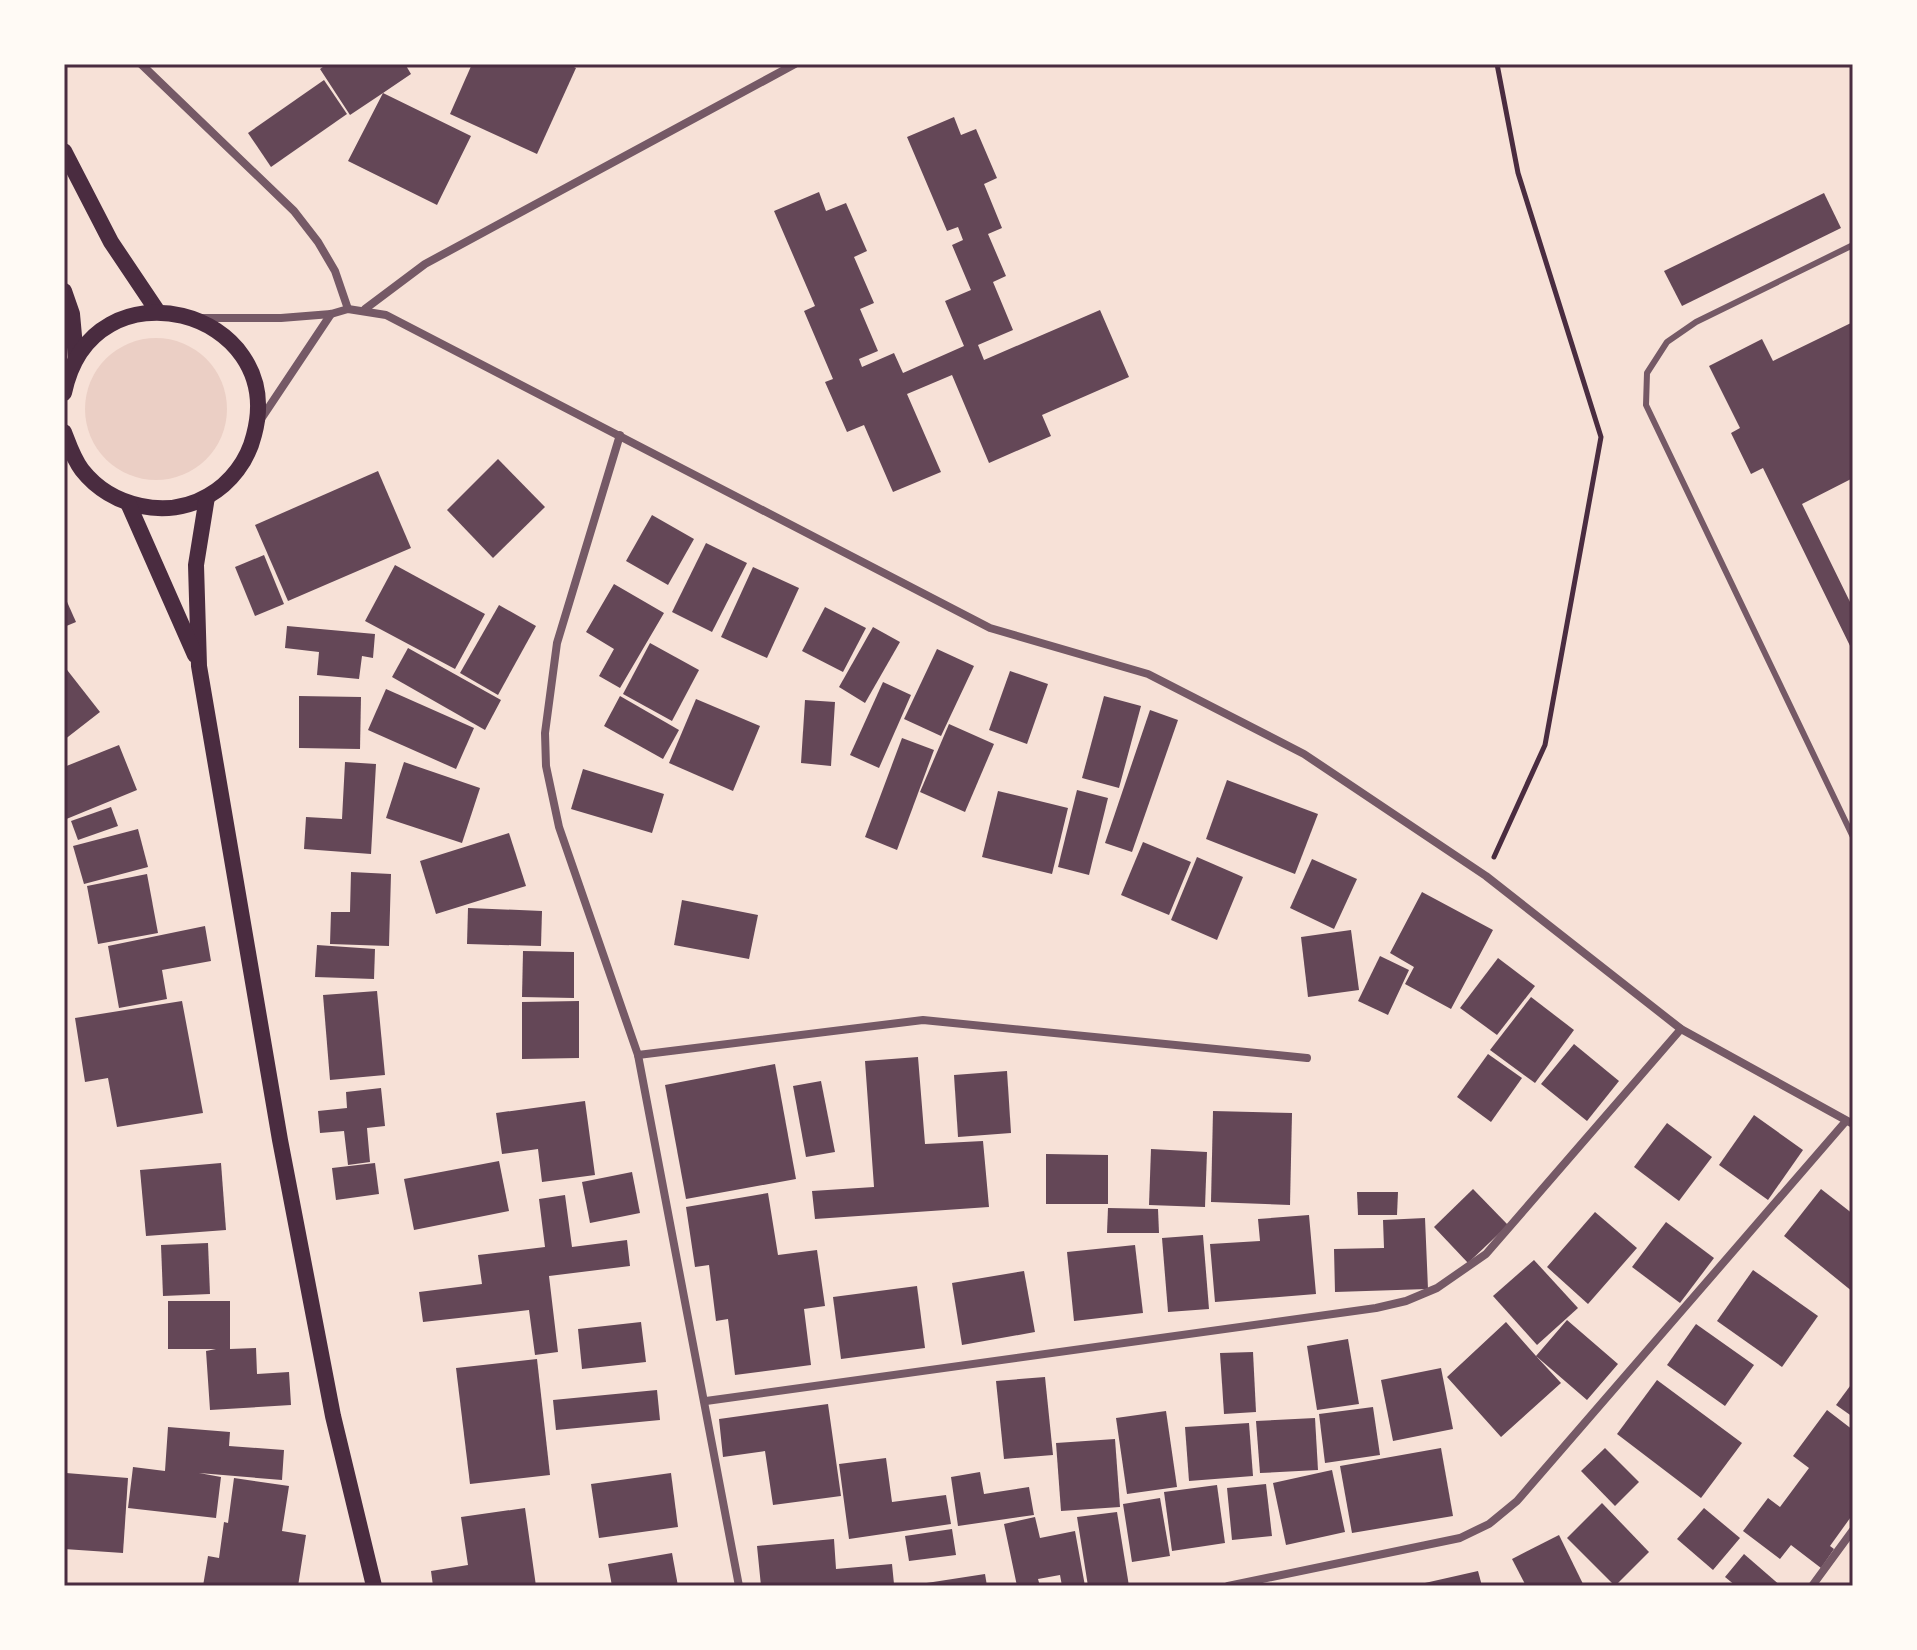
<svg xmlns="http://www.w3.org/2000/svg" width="1917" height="1650" font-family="Roboto,sans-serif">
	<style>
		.green { fill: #ebcfc5 }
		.building { fill: #644757 }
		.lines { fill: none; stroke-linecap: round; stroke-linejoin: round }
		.path { stroke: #4a2c40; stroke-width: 5 }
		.service { stroke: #755966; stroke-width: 6 }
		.minor { stroke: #755966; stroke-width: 8 }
		.secondary { stroke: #4a2c40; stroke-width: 16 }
		.neatline { fill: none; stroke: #4a2c40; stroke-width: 3 }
	</style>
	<rect width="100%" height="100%" fill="#f7e1d7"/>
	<!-- green -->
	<circle class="green" cx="156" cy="409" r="71"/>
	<!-- building -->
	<g class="building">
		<path d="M327,64h78l6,10 -28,19 88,43 -34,69 -89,-44 35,-68 -33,22 -30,-46z"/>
		<path d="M472,64h96l8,4 -39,86 -87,-40z"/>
		<path d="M324,80l23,34 -76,53 -23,-34z"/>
		<path d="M954,117l7,18 15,-6 21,49 -13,6 18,44 -14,6 18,42 -13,6 20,48 -35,15 6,15 116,-50 29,67 -87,38 9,21 -62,27 -37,-88 -45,19 34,78 -48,20 -29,-67 -17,7 -22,-50 8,-3 -29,-68 11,-5 -41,-95 45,-19 7,19 20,-8 21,48 -13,6 20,46 -14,6 18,42 -19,8 3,8 32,-14 9,20 61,-27 -19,-45 26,-11 -19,-45 11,-5 -5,-13 -11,4 -40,-94z"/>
		<path d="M1824,193l17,35 -159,78 -18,-35z"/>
		<path d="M1853,322v156l-51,26 51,104v44l-90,-184 -12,6 -20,-41 9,-5 -31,-62 53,-27 11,22z"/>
		<path d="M498,459l47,48 -52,51 -46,-48z"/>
		<path d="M378,471l33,77 -123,53 -33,-76z"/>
		<path d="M652,515l42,24 -26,46 -42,-24z"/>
		<path d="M706,543l41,20 -35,69 -40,-20z"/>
		<path d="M264,555l20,49 -29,12 -20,-49z"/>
		<path d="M395,565l90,49 -30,55 -90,-48z"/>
		<path d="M753,567l46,21 -32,70 -46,-21z"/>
		<path d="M614,584l50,29 -44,75 -21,-12 15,-27 -28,-17z"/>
		<path d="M64,595l12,27 -12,5z"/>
		<path d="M499,605l37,21 -38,69 -38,-22z"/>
		<path d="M825,607l41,21 -23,44 -41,-21z"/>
		<path d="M287,626l88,8 -2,24 -11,-2 -3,23 -42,-4 2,-23 -34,-4z"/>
		<path d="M873,627l27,15 -35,61 -26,-16z"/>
		<path d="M650,643l49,27 -27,51 -49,-27z"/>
		<path d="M408,648l93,52 -16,30 -93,-53z"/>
		<path d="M937,649l37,17 -33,70 -37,-17z"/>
		<path d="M64,666l36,46 -36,28z"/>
		<path d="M1010,671l38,13 -21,60 -38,-14z"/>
		<path d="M883,682l28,13 -32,73 -29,-13z"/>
		<path d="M386,689l88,39 -18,41 -88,-39z"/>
		<path d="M299,696l62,1 -1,52 -61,-1z"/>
		<path d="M620,696l59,34 -16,29 -59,-33z"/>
		<path d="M1104,696l37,10 -22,82 -37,-10z"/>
		<path d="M696,699l64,27 -27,65 -64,-28z"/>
		<path d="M805,700l30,2 -4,64 -30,-3z"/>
		<path d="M1150,710l28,10 -46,132 -27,-9z"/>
		<path d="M949,724l45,20 -29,68 -45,-20z"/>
		<path d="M902,738l32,12 -37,100 -32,-13z"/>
		<path d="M119,745l18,45 -73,30v-53z"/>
		<path d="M345,762l31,2 -5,90 -67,-5 2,-32 36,2z"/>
		<path d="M404,762l76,26 -18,55 -76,-25z"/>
		<path d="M583,769l81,25 -12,39 -81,-24z"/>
		<path d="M1227,780l91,34 -23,60 -89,-35z"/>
		<path d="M1077,790l31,8 -19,77 -31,-8z"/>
		<path d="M998,791l70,17 -16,66 -70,-17z"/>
		<path d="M111,807l7,19 -40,14 -7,-19z"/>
		<path d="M138,829l10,38 -64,17 -11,-38z"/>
		<path d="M509,833l17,53 -90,28 -16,-53z"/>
		<path d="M1143,842l48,20 -22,53 -48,-20z"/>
		<path d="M1197,857l46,20 -26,63 -46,-20z"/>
		<path d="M1312,859l45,20 -23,50 -44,-21z"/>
		<path d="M351,872l40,2 -2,72 -59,-2 1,-32h19z"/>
		<path d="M147,874l11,59 -60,11 -11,-58z"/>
		<path d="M1422,892l71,38 -42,79 -46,-25 9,-17 -24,-14z"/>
		<path d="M682,900l76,15 -9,44 -75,-14z"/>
		<path d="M468,908l74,3 -1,35 -74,-2z"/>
		<path d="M205,926l6,35 -49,9 5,29 -48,9 -11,-62z"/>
		<path d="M1351,930l8,60 -51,7 -7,-60z"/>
		<path d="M317,945l58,4 -1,30 -59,-2z"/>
		<path d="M523,951l51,1v46l-52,-1z"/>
		<path d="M1380,956l29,14 -21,45 -30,-14z"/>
		<path d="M1498,958l37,28 -38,49 -37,-27z"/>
		<path d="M377,991l8,84 -55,5 -7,-85z"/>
		<path d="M1531,997l43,33 -39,53 -45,-33z"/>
		<path d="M182,1001l21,112 -86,14 -9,-49 -23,4 -10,-64z"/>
		<path d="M579,1001v57l-57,1v-57z"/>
		<path d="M1574,1044l45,37 -32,40 -46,-37z"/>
		<path d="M1488,1054l34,24 -31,44 -34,-25z"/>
		<path d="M918,1057l7,87 58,-3 6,66 -174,12 -3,-28 62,-4 -9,-126z"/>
		<path d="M775,1064l21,115 -110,20 -21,-114z"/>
		<path d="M1007,1071l4,62 -53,4 -4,-62z"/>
		<path d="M821,1081l14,71 -29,5 -13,-71z"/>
		<path d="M381,1088l4,38 -18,2 3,34 -22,3 -4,-34 -24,2 -2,-22 29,-3 -1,-16z"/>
		<path d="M585,1101l10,74 -53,7 -4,-33 -36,5 -6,-41z"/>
		<path d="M1213,1111l79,2 -2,92 -79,-3z"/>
		<path d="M1754,1115l49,35 -35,50 -49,-35z"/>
		<path d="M1667,1123l45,34 -33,44 -45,-34z"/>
		<path d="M1151,1149l56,3 -2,55 -56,-2z"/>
		<path d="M1046,1154l62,1v49h-62z"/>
		<path d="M499,1161l10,50 -95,19 -10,-51z"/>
		<path d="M221,1163l5,67 -80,6 -6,-66z"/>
		<path d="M375,1163l4,31 -43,6 -4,-32z"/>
		<path d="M632,1172l8,41 -50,10 -8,-41z"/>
		<path d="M1473,1189l35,36 -40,38 -34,-36z"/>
		<path d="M1821,1189l32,25v78l-69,-56z"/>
		<path d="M1357,1192h41l-1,23h-39z"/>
		<path d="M768,1193l10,62 39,-5 8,56 -21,3 7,56 -76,10 -7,-56 -12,2 -7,-56 -14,2 -9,-60z"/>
		<path d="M565,1195l7,52 55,-7 3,26 -81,10 9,76 -23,3 -6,-45 -106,12 -4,-30 63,-8 -4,-29 67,-8 -6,-48z"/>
		<path d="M1108,1208l50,1 1,24h-52z"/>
		<path d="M1595,1212l42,36 -49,56 -41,-37z"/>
		<path d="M1309,1215l7,79 -101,8 -5,-58 50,-3 -2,-22z"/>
		<path d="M1425,1218l3,71 -93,3 -1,-43 50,-1 -1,-28z"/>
		<path d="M1666,1222l48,36 -34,45 -48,-36z"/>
		<path d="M1203,1235l6,74 -41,3 -6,-74z"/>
		<path d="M208,1243l2,51 -47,2 -2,-51z"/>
		<path d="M1135,1245l8,68 -69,8 -7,-69z"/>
		<path d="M1534,1260l44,48 -41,37 -44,-49z"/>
		<path d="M1753,1270l65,46 -36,51 -65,-46z"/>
		<path d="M1024,1271l11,61 -73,13 -10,-62z"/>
		<path d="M917,1286l8,62 -84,11 -8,-62z"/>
		<path d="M168,1301h62v48l26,-1 1,26 32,-2 2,33 -81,5 -4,-59 10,-2h-48z"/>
		<path d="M1567,1320l51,44 -31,36 -51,-44 25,27 -60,54 -54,-60 59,-55 30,34z"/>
		<path d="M641,1322l5,40 -64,7 -4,-40z"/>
		<path d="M1696,1324l58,41 -29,41 -58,-41z"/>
		<path d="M1348,1339l11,65 -42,6 -10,-64z"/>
		<path d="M1253,1352l3,60 -32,2 -4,-61z"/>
		<path d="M537,1359l13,116 -80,9 -14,-116z"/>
		<path d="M1441,1368l12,61 -60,12 -12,-61z"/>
		<path d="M1045,1377l8,78 -49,4 -8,-78z"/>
		<path d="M1657,1380l85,63 -41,55 -84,-64z"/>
		<path d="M1853,1382v35l-17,-12z"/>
		<path d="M657,1390l3,30 -104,10 -3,-30z"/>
		<path d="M828,1404l13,92 -68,9 -8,-54 -42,6 -4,-38z"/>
		<path d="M1373,1407l7,48 -55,8 -6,-49z"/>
		<path d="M1827,1410l26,20v84l-23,32 4,3 -13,19 -30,-23 -11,14 -37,-28 25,-33 12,9 29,-39 -16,-12z"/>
		<path d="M1166,1411l11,76 -50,7 -11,-76z"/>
		<path d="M1315,1418l3,52 -58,3 -4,-52z"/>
		<path d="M1249,1423l4,53 -64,5 -4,-54z"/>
		<path d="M168,1427l62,5 -1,14 55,4 -2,30 -83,-7 22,4 -5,41 -88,-10 5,-41 32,4z"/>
		<path d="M1115,1439l5,68 -59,4 -5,-68z"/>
		<path d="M1441,1448l12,68 -101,17 -12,-67z"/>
		<path d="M1605,1448l34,34 -24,24 -34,-35z"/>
		<path d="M886,1458l6,44 54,-7 5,29 -102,15 -10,-75z"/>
		<path d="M1332,1470l13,62 -59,13 -13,-62z"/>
		<path d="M980,1472l4,22 45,-7 5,28 -76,11 -7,-49z"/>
		<path d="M66,1473l62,5 -5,75 -59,-4z"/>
		<path d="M671,1473l7,54 -79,11 -8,-54z"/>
		<path d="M234,1478l55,8 -7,45 24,4 -8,51h-95l5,-30 11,2 5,-36 4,1z"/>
		<path d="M1266,1484l6,52 -40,4 -5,-52z"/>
		<path d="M1217,1485l8,58 -53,8 -8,-59z"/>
		<path d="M1160,1498l10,58 -38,6 -9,-58z"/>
		<path d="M1602,1503l47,49 -34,34 -48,-48z"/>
		<path d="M525,1508l11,78h-103l-2,-15 37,-6 -7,-48z"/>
		<path d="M1704,1508l36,30 -27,32 -36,-31z"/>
		<path d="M1117,1512l12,74h-41l-11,-69z"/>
		<path d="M1035,1517l5,21 35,-7 10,55h-23l-2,-11 -22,4 2,7h-23l-13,-62z"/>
		<path d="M952,1529l4,26 -47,6 -4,-25z"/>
		<path d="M1559,1535l25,51h-58l-14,-27z"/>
		<path d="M834,1539l2,30 56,-5 2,20 -133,2 -4,-40z"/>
		<path d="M672,1553l6,33h-66l-4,-22z"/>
		<path d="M1744,1554l37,32h-45l-11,-9z"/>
		<path d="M1478,1571l4,15h-66v-1z"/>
		<path d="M985,1574l2,12h-66l-1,-2z"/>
	</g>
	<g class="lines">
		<!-- path -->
		<path class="path" d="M1494,857l51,-112 56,-308 -83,-264 -21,-109"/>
		<!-- service -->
		<path class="service" d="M1853,245l-157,77 -29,20 -20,31 -1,32 207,432"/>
		<!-- minor -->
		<g class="minor">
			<path d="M141,64l153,147 24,31 17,29 13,38"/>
			<path d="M365,309l60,-45 370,-200"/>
			<path d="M200,318h81l50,-4 17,-5 38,6 604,313 158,46 156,80 182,122 195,153 172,95"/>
			<path d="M257,425l74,-111"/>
			<path d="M620,435l-63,208 -12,90 1,33 13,61 79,228 101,531"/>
			<path d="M638,1055l285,-35 384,38"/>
			<path d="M706,1401l670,-93 30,-7 31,-13 49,-34 195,-225"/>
			<path d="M1228,1586l232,-48 29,-14 28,-23 329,-380"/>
			<path d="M1812,1586l41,-56"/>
		</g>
		<!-- secondary -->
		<g class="secondary">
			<path d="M64,151l47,91 47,70"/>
			<path d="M64,291l8,23 4,44"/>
			<path d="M64,393c28,-136 224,-84 190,42 -6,25 -23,48 -46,61 -41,24 -97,11 -126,-26 -9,-12 -13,-25 -18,-38"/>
			<path d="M207,497l-11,68 3,101 81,474 53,276 41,170"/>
			<path d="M128,503l67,152"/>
		</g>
	</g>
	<!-- border -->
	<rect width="1917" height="1650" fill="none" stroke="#fffaf5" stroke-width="132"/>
	<rect x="66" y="66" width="1785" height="1518" class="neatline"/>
</svg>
